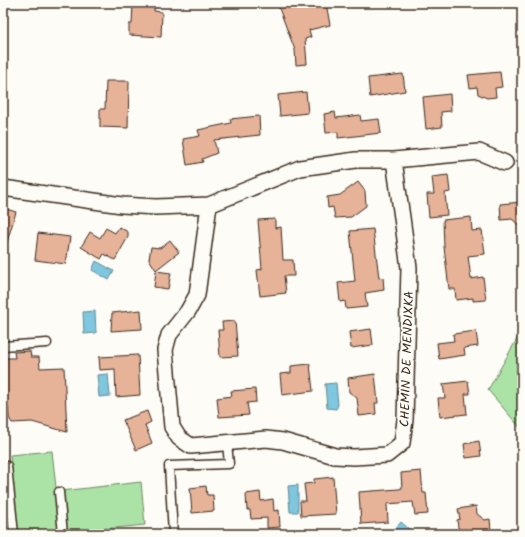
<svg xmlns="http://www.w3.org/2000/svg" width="525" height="537" font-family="Kalam,sans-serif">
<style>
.green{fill:#abe3a7;stroke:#738662}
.water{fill:#7ec7df;stroke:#638892}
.building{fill:#e6b399;stroke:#3b2a1e}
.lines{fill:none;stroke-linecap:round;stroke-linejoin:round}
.lane-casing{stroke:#3b2a1e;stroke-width:11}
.street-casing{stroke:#3b2a1e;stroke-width:18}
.lane{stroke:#fdfcf7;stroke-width:8}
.street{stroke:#fdfcf7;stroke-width:15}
.labels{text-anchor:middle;stroke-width:3.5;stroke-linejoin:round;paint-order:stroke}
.street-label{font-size:13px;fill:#3b2a1e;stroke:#fdfcf7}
</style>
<rect width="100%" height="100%" fill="#fdfcf7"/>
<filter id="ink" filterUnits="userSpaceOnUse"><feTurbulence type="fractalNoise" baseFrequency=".025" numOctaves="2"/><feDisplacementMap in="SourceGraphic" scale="8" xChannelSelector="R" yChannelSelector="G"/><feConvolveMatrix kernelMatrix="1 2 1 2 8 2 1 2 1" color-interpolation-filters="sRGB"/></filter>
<g filter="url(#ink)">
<path class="green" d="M522 330V430L488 390Z
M52 451 61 533 18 534 10 455Z
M141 482 145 525 65 533 61 491Z"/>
<path class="water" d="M96 261 114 271 109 280 92 270Z
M95 311 96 333 84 334 83 312Z
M108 374 110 396 99 397 97 375Z
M336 383 338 405 336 409 327 408 325 384Z
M298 485V512H290L288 486Z
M401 522 415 534H398L394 530Z"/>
<path class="building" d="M133 3H154V11L162 12 161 37 129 35V24H132Z
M277 3H298L300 7 326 3 330 25 309 30 311 37 305 39 307 64 296 65 295 50Z
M500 72 502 87 495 88 496 97 487 98 478 94 477 87 470 88 468 75Z
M403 74 405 91 370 97 368 78Z
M106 81H129L128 128 100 127V109H105Z
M306 92 308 113 280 116 278 95Z
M450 94 451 111 441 112 442 127 426 129 423 97Z
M335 112 336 118 360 115 361 121 379 119 381 133 338 138V132L326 133 324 114Z
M259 116 260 135 214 140 217 153 202 159 203 162 187 165 183 139 200 136 198 130 231 123 230 119Z
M448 175 450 192 445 193 447 215 429 217 427 194H434L432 177Z
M358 182 365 191 366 206 351 217 335 218 333 207 328 208 327 197 340 195Z
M522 202V228L512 219 501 220 500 204Z
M3 208 16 212 6 245 3 244Z
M471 217 472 231 482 230 485 254 468 256 471 279 483 277 486 300 473 301V298L456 300 455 289H449L444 247 443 220Z
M275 219V228L281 227 283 260H293L294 276H284L286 293 260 296 257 270 262 269 258 220Z
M119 227 128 232V237L115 260 104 254 101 259 81 247 90 232 100 238 106 228 115 233Z
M373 229 379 278 383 277 384 290 365 293 367 307 346 309 345 301 340 302 338 283 355 281 350 231Z
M38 233 70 237 66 264 35 260Z
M170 240 179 252 156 270 149 259 151 247 160 248Z
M156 271 171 273 168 289 154 287Z
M141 310 142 329 111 331 112 313Z
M235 321 238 356 220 357 218 330H223L222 322Z
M371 329 373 345 351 348 349 332Z
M476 331 478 346 464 348 465 355 439 359 437 343 454 341 453 334Z
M30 351 31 357H39L40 368 64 367 67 432 32 422 12 423 9 418 8 407H3V376H5L6 358H15L14 352Z
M138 355 140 395 116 397 115 369 100 370 99 357Z
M310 364 313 391 282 395 280 374 291 373V366Z
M375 374 378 403H375L376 414 359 416 357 398 349 392 348 378Z
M468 381 470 394H465L467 414 440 417 438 398H445L443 384Z
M255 389 256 402 247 403 249 415 219 417 217 398 232 396 231 391Z
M147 411 151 422 145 425 152 443 136 450 123 420Z
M479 441 481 456 466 458 464 444Z
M421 471 423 493H426L428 514 415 515 413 502 387 504 388 522 361 524 359 492 399 489 402 488 401 473Z
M333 477 336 514 301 516 300 501H306L304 484 314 483V479Z
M206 486 207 495H213L214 511 192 513 190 488Z
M260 492 261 501 273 499 274 511 279 510 280 527 267 528V518L251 519 250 510H247L246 494Z
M476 506 477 514 485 520 490 519 491 531 459 534 457 520 460 519 458 509Z"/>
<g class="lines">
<defs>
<path id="lane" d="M3 346 47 343
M7 466 14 534
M59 492 63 534
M173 534 169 466 229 464 227 443"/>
<path id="street" d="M3 188 122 205 156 207 209 205 300 168 356 160H394L479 152 505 163
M209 205 197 295 188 311 169 335 165 350 172 427 179 438 191 446 266 439 283 441 335 456 354 457 387 455 402 443 405 420 409 268 394 160"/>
</defs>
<use href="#lane" class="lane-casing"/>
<use href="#street" class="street-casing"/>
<use href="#lane" class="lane"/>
<use href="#street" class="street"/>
</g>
</g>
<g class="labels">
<g class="street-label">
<text transform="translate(406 359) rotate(-88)" y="5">CHEMIN DE MENDIXKA</text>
</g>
</g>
<rect width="525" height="537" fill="none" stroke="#fdfcf7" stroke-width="16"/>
<rect x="8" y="8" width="509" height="521" fill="none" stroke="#3b2a1e" stroke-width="1.5" filter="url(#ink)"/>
</svg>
